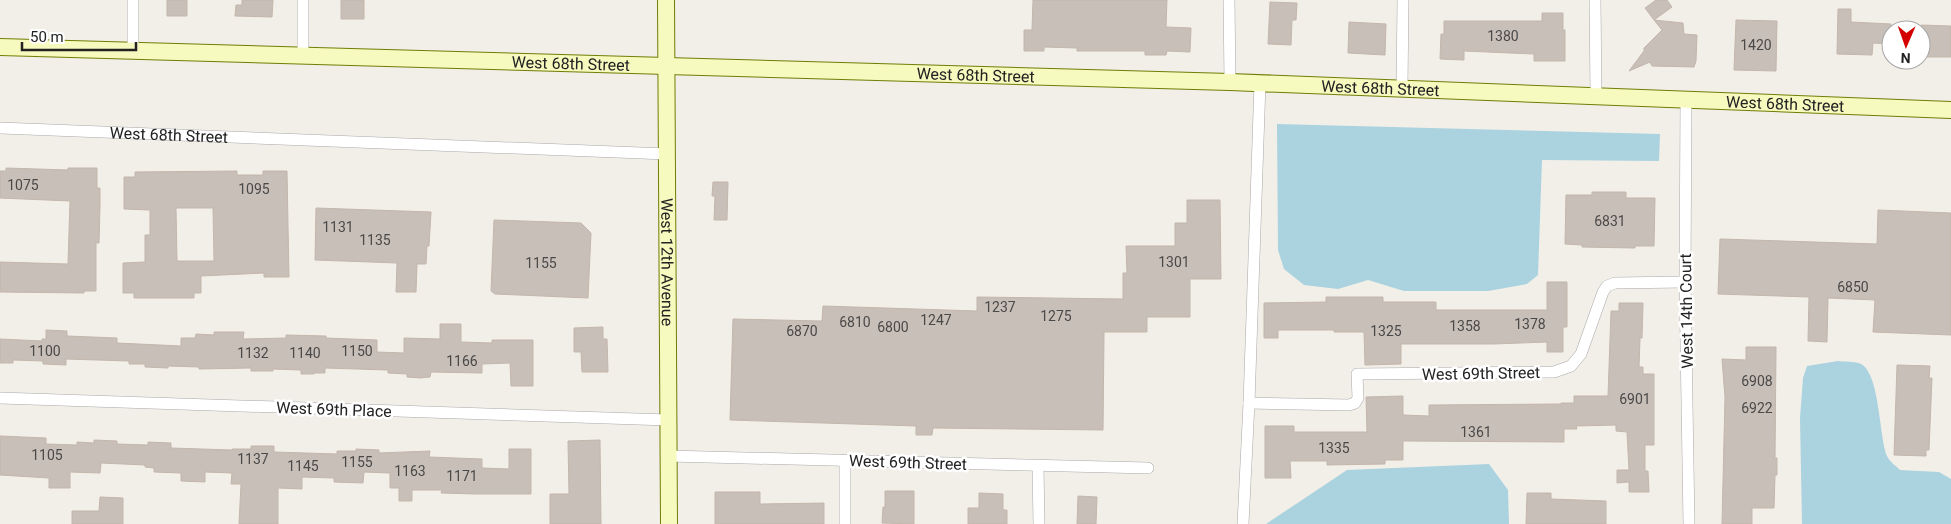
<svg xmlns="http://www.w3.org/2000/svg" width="1951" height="524" font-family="Roboto,sans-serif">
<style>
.water{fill:#aad3df}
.building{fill:#c7bfb8;stroke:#c4b6ab;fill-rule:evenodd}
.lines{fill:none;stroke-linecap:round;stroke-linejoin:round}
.minor-casing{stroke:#a9a9a9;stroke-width:12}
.secondary-casing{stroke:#707d05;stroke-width:18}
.minor{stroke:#fff;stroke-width:11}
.secondary{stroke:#f7fabf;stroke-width:16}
.labels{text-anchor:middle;stroke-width:5;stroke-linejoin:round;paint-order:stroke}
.number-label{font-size:14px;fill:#4b4948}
.street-label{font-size:16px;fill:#222;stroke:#fff}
</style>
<rect width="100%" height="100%" fill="#f2efe9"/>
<path class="water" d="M1277 124 1660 134 1659 161 1542 160 1538 275 1527 284 1488 291H1404L1368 280 1338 289 1304 285 1284 269 1278 250Z
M1838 361C1844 362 1855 361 1861 364 1880 374 1879 436 1887 456 1889 461 1896 466 1900 470L1939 472 1951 479V524H1802L1800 418 1803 378 1807 366Z
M1489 464 1508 490 1509 524H1266L1347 470Z"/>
<path class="building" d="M167 0H187V16H167Z
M242 0H273L272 17 235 16 236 5H242Z
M341 0H364V19H341Z
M1033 0H1167L1166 27 1191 28 1190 52 1167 51 1166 55H1145V51H1077V48L1044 47V51H1024V30H1032Z
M1656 0H1667L1672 7 1654 20 1645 8Z
M1270 2 1297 3 1296 20H1292L1291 45 1268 44Z
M1838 9H1851V22L1891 24V44L1873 43 1872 55 1837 54Z
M1542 13H1563V30H1565V61H1534V54L1464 51V60L1440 59 1441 34H1444V21H1542Z
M1654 20 1683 23 1684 34 1697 35 1696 61 1694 67 1652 66 1650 62 1629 71 1644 51V48L1662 30Z
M1736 20 1777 21 1776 71 1734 70Z
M1349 22 1386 24 1385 55 1348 53Z
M1921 25 1951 26V57H1921Z
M6 168 68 170V168H97V188H100V206L99 243H96V291H84V293L0 292V262L68 264 70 201 0 198V171H6Z
M237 171V175H263V171H287L289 277H264V273L201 276V293H194V298H134V293H123V263L145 262V235H150V210L124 209V177H135V172ZM176 208H213L214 261H177Z
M713 182H728L727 220H714L715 196H712Z
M1592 192H1626V198H1655L1654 246H1635V248L1582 247V245L1565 244 1566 195H1592Z
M1187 200H1220L1221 279H1190V317H1147V332H1104L1103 430 933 428 932 435H916V426L730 420 733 319 822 321 823 306 977 311V297L1123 299V273H1127L1126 246H1175V223H1187Z
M316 208 431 212 429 246H427L426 264H417L416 292H396L397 263 315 260Z
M1878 210 1951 213V335L1873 332 1875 300 1828 298 1827 342 1808 341 1809 297 1718 294 1720 239 1877 244Z
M494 220 581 223 591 233 588 298 495 294 491 291Z
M1547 282H1567V327H1563V352H1547V342L1494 344H1401V364L1365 365 1364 332H1334V330H1278V338H1264V303L1326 302V297H1383V302H1436V310H1547Z
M1619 303H1643L1642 338H1640L1639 367H1643V374H1654V445H1645V471H1648L1649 492H1629V482L1617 483V470H1629L1627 432 1616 431V425L1576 426 1577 429H1564V442L1403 441V460H1385V464L1327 465V461H1290L1291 478H1265V426H1294V432H1367L1366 397 1403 396V415L1429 416V405L1561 404V403H1574V396H1608L1611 311H1619Z
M440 324H461V342L492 343V340H533V386H511L510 363 482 364V373L431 372 430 377 420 378 407 377V374L388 373V370L325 368V373H314V374H301V370L273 369V371H251V368L199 369V367L168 366V368L145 367V364H129V361L66 359V365L43 364V361L13 360V363H0V339L42 341V339H46V330L67 331V336L117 338V343L181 346V338H195L196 334 214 335V332H244L243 339 286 338V335L326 336V338L377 340V352L404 353V338L440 339Z
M603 327V339H607L608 372H582L581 352H574V328Z
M1746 347H1776L1775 458H1777V475H1775L1774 508H1752V524H1722L1725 397 1722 359 1746 360Z
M1897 365 1930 366 1929 378H1932L1929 450H1926V456L1894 455Z
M0 436 46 438V444L77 445V442L94 443V440L117 441V444L148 445V442L171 443V448L232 450V449H251V446H274V452L337 454V451H356V449L379 450V453L430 451 429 457 482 459V468L509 469V449H531V494H476L441 493 442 490H412V501H399V488H390V473L364 472 363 483 334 482V478L302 477V489L278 488V524H239L241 484H231L232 473 205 472V482L181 481V473L154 472V468L145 467V465L101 463 100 473 70 472V488H49V478L0 475Z
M600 440 601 524H550V494H569L568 441Z
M885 491H914V524L882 523 883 507H885Z
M715 492H760V504L824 503V524H715Z
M979 493 1003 494V510H1007V524H968V508H979Z
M1527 493H1551V499L1606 501V524H1526Z
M1078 496 1097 497 1096 524H1077Z
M100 497 123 498V524H72V511H99Z"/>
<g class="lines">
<defs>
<g id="minor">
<path d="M133 0V51"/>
<path d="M1229 0 1230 82"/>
<path d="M1595 0 1596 95"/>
<path d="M303 56V0"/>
<path d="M1402 88 1403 0"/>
<path d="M1686 99 1685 282 1689 524"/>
<path id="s1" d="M0 128 667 154"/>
<path d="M0 398 668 420"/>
<path d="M1249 403 1349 405 1355 403 1358 398 1357 374 1554 372 1571 366 1581 354 1603 292 1607 286 1615 283 1685 282"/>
<path d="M669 456 1148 468"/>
<path d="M845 460V524"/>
<path d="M1038 466 1039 524"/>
<path d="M1243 524 1249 403 1260 83"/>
</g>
<g id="secondary">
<path id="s2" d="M666 0 669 524"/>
<path id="s3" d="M0 47 1230 82 1951 110"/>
</g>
</defs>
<use href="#minor" class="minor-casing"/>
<use href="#secondary" class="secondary-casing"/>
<use href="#minor" class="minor"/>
<use href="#secondary" class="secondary"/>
</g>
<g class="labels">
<g class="number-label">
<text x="1503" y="41">1380</text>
<text x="1756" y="50">1420</text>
<text x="23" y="190">1075</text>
<text x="254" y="194">1095</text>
<text x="1610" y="226">6831</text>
<text x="338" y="232">1131</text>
<text x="375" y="245">1135</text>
<text x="1174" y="267">1301</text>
<text x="541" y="268">1155</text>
<text x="1853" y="292">6850</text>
<text x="1000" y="312">1237</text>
<text x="1056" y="321">1275</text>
<text x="936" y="325">1247</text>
<text x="855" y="327">6810</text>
<text x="1530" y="329">1378</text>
<text x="1465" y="331">1358</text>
<text x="893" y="332">6800</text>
<text x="802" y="336">6870</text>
<text x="1386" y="336">1325</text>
<text x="45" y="356">1100</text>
<text x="357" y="356">1150</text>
<text x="253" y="358">1132</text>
<text x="305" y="358">1140</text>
<text x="462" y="366">1166</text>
<text x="1757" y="386">6908</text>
<text x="1635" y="404">6901</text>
<text x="1757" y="413">6922</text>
<text x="1476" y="437">1361</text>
<text x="1334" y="453">1335</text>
<text x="47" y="460">1105</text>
<text x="253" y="464">1137</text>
<text x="357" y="467">1155</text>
<text x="303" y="471">1145</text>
<text x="410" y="476">1163</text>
<text x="462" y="481">1171</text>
</g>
<g class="street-label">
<text dy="6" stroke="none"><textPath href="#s3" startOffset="571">West 68th Street</textPath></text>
<text dy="6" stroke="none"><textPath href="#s3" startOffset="976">West 68th Street</textPath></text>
<text dy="6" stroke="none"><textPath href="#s3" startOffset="1381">West 68th Street</textPath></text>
<text dy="6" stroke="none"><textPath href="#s3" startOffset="1786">West 68th Street</textPath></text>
<text dy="6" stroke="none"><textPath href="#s1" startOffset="169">West 68th Street</textPath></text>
<text dy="6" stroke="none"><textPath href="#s2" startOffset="262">West 12th Avenue</textPath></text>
<text transform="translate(1686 311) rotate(-91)" y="6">West 14th Court</text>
<text transform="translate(1481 373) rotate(-1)" y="6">West 69th Street</text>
<text transform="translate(334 409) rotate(2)" y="6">West 69th Place</text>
<text transform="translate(908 462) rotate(2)" y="6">West 69th Street</text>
</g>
</g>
<g transform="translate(1906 45) rotate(182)"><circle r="24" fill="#ffffff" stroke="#a7a7a7"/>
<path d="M0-4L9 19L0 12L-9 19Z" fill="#d40000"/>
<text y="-8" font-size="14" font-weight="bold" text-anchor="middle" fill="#222222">N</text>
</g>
<path d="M22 42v8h114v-8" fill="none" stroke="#222222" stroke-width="2.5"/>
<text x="30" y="42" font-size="15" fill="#222222" stroke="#ffffff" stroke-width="4" paint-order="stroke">50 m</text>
</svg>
